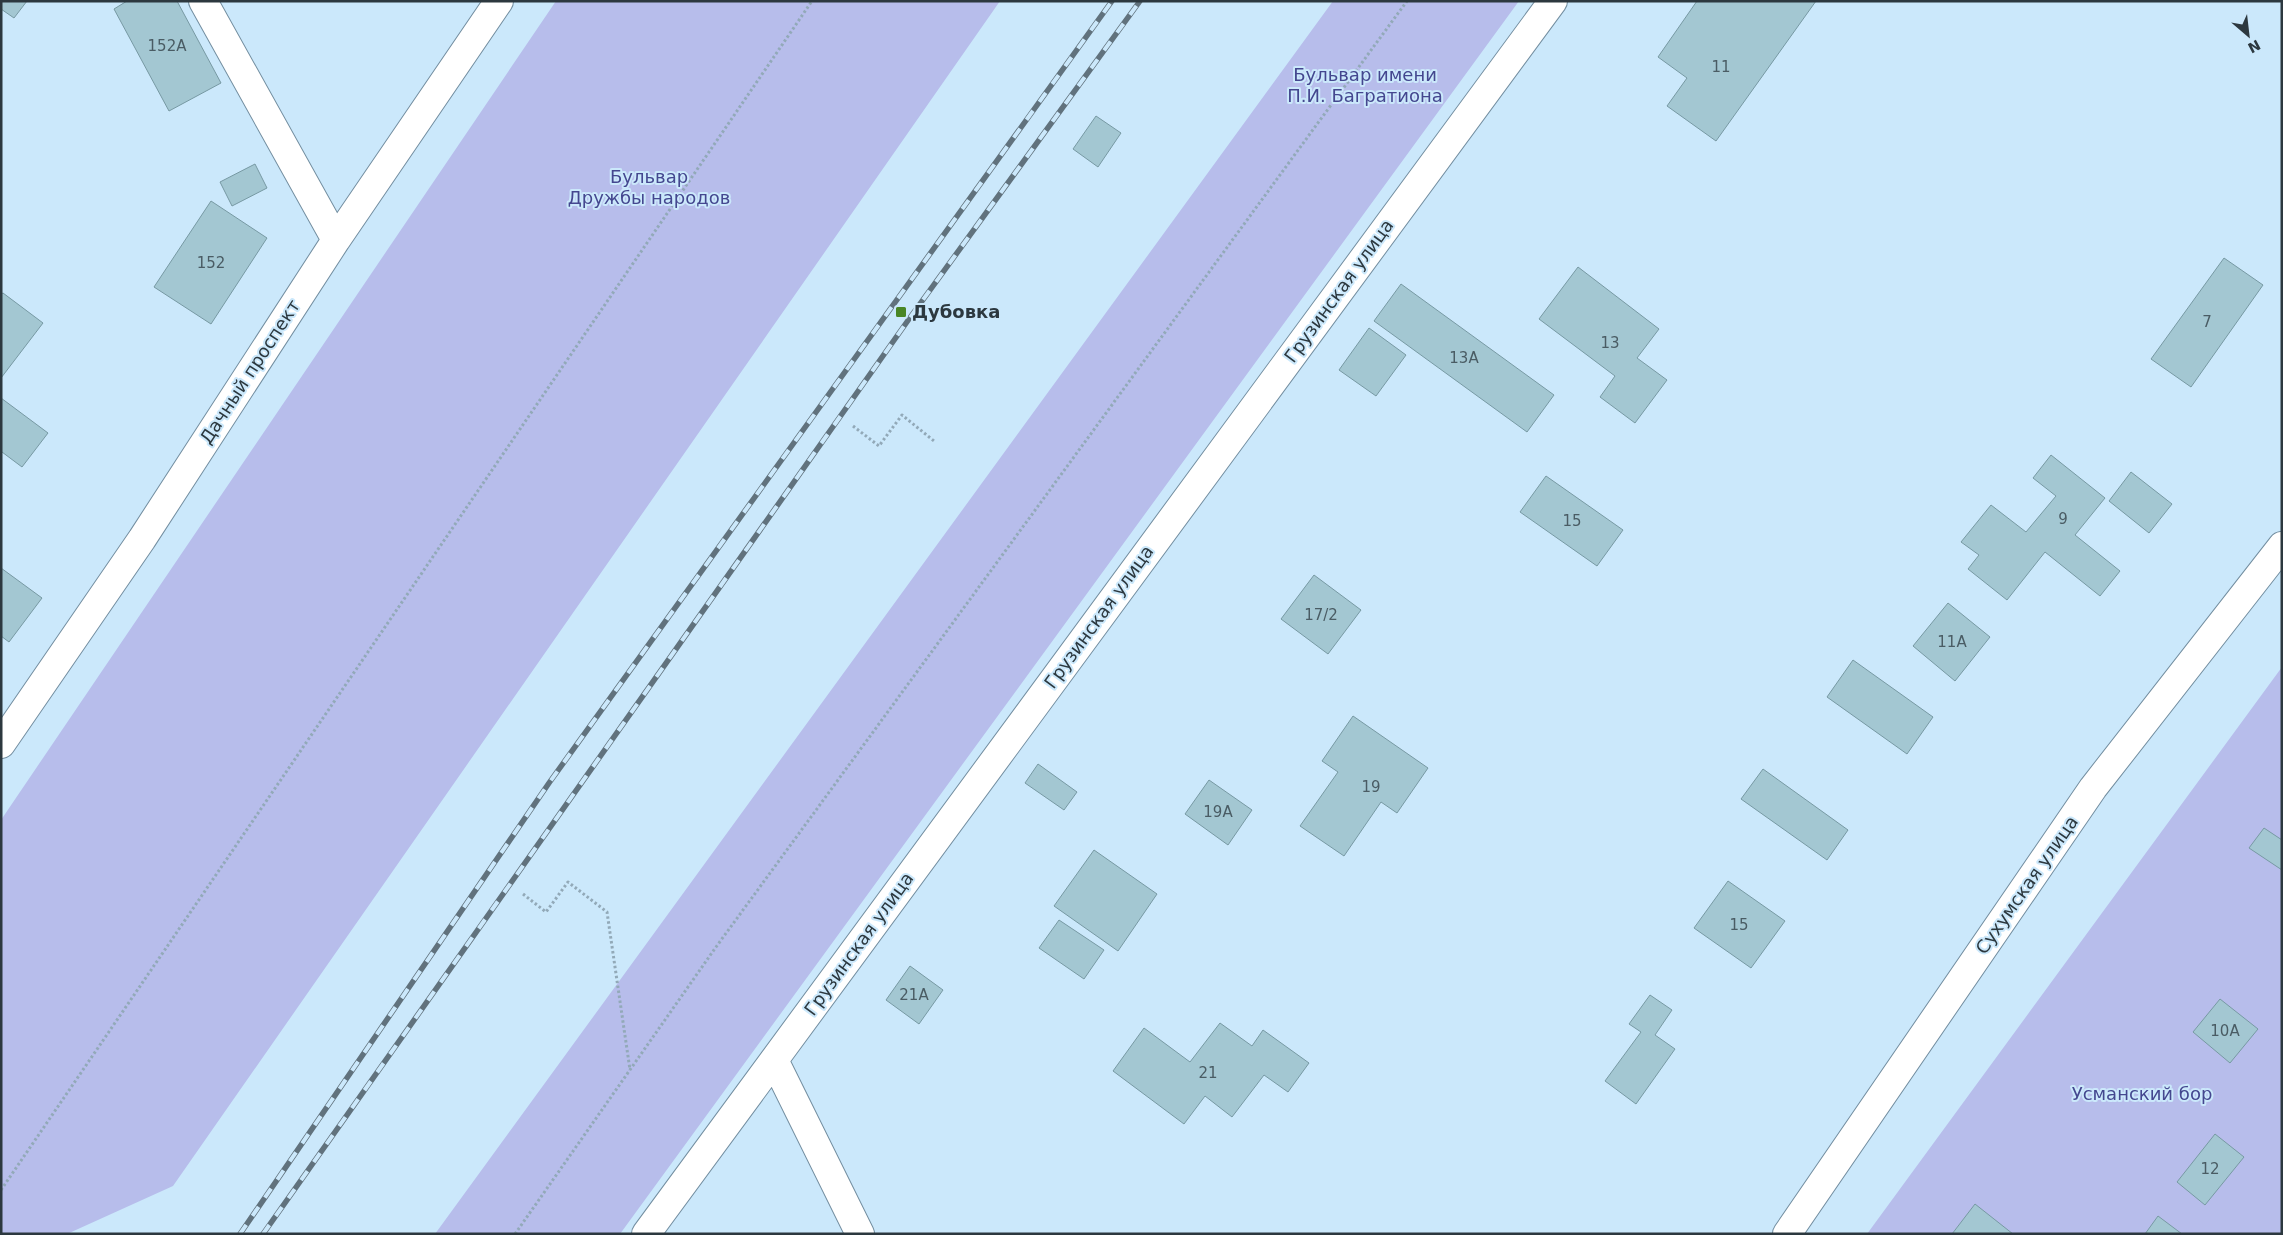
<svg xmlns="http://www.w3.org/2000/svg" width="2283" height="1235" font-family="'DejaVu Sans',sans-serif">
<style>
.green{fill:#b7bdeb}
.building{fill:#a3c7d2;stroke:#7799a3}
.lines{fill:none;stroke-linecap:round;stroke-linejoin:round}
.minor-casing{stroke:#738ea0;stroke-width:30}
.path{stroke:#92a9b8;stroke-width:3;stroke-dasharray:2.5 2.5;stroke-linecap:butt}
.minor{stroke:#fff;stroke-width:28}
.rail-casing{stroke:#61727d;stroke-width:5.5}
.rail{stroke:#cbe8fb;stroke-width:4;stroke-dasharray:11;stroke-linecap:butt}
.poi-dot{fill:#498625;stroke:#cbe8fb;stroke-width:2}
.labels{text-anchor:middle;stroke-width:4;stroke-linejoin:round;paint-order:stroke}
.number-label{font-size:15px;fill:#4a5c64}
.park-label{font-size:18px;fill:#44478f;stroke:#cbe8fb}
.street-label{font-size:18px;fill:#2c383f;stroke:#cbe8fb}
.poi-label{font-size:18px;font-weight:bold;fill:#2c383f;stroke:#cbe8fb;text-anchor:start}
</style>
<rect width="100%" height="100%" fill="#cbe8fb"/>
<path class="green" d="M556 1H1000L173 1186 67 1234H1V820Z
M1333 1H1519L620 1234H435Z
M2282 667V1234H1867Z"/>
<path class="building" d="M1 1H27L14 18 1 9Z
M127 1H177L221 83 169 111 114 9Z
M1697 1H1816L1716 141 1667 106 1687 78 1658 57Z
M1096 116 1121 133 1098 167 1073 149Z
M255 164 267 188 232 206 220 182Z
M211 201 267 238 211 324 154 287Z
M2224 258 2263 285 2191 387 2151 359Z
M1578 267 1659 329 1637 358 1667 380 1635 423 1600 397 1615 376 1539 319Z
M1401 284 1554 395 1527 432 1374 321Z
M3 293 43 323 1 378V294Z
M1369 328 1406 355 1376 396 1339 370Z
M1 398 48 433 22 467 2 452 1 454Z
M2051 455 2105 498 2075 535 2120 571 2100 596 2045 552 2007 600 1968 569 1979 555 1961 542 1991 505 2026 532 2056 496 2033 478Z
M2131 472 2172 504 2149 533 2109 501Z
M1546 476 1623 530 1597 566 1520 512Z
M1 568 42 598 9 642 1 636Z
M1314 575 1361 610 1328 654 1281 619Z
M1948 603 1990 637 1955 681 1913 646Z
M1853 660 1933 717 1907 754 1827 697Z
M1353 716 1428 768 1397 813 1381 802 1344 856 1300 826 1338 772 1322 761Z
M1038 764 1077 792 1064 810 1025 783Z
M1763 769 1848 830 1827 860 1741 799Z
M1209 780 1252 810 1228 845 1185 814Z
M2264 828 2282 840V870L2249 848Z
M1094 850 1157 894 1118 951 1054 906Z
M1728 881 1785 921 1751 968 1694 928Z
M1059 920 1104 950 1084 979 1039 948Z
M910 966 943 990 919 1024 886 1000Z
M1650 995 1672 1010 1655 1035 1675 1049 1636 1104 1605 1081 1641 1032 1629 1024Z
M2220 999 2258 1029 2230 1063 2193 1032Z
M1220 1023 1252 1046 1263 1030 1309 1063 1288 1092 1264 1075 1232 1117 1205 1096 1184 1124 1113 1071 1144 1028 1190 1062Z
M2215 1134 2244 1157 2205 1205 2177 1182Z
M1975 1204 2013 1234H1952Z
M2158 1216 2182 1234H2145Z"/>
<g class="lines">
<defs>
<path id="minor" d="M203 1 336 240
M1 744 142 539 336 240 499 1
M774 1060 860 1234
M646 1234 1553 1
M1787 1234 2093 788 2282 546"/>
</defs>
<use href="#minor" class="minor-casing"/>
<path class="path" d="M853 426 879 446 902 415 934 441
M523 894 546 912 568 882 607 912 630 1070
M1 1190 812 1
M515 1234 716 947 1407 1"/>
<use href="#minor" class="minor"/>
<defs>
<path id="rail" d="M240 1234 549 783 1112 1
M263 1234 909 319 1140 1"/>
</defs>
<use href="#rail" class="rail-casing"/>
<use href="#rail" class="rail"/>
</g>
<rect class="poi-dot" x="895" y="306" width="12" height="12" rx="2.5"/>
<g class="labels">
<g class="number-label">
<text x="167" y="51">152А</text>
<text x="1721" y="72">11</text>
<text x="211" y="268">152</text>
<text x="2207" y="327">7</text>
<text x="1610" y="348">13</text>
<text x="1464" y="363">13А</text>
<text x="2063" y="524">9</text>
<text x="1572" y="526">15</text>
<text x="1321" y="620">17/2</text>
<text x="1952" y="647">11А</text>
<text x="1371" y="792">19</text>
<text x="1218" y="817">19А</text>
<text x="1739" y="930">15</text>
<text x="914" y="1000">21А</text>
<text x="2225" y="1036">10А</text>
<text x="1208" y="1078">21</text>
<text x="2210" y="1174">12</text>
</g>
<g class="park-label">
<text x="1365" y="81">Бульвар имени<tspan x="1365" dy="21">П.И. Багратиона</tspan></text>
<text x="649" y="183">Бульвар<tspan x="649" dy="21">Дружбы народов</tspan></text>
<text x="2142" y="1100">Усманский бор</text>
</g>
<g class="street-label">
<text transform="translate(1339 291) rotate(-54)" y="6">Грузинская улица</text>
<text transform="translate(250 372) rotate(-57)" y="6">Дачный проспект</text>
<text transform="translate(1099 617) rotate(-54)" y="6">Грузинская улица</text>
<text transform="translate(2027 885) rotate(-55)" y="6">Сухумская улица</text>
<text transform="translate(859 944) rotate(-54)" y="6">Грузинская улица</text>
</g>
<g class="poi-label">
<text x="912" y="318">Дубовка</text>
</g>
</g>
<rect width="2283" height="1235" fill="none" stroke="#2c383f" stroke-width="5"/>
<g transform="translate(2248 35) rotate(152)" stroke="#cbe8fb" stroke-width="4" paint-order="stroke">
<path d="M0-4L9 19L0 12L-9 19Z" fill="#2c383f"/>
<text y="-8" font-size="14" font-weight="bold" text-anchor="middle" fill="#2c383f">N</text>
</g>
</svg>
